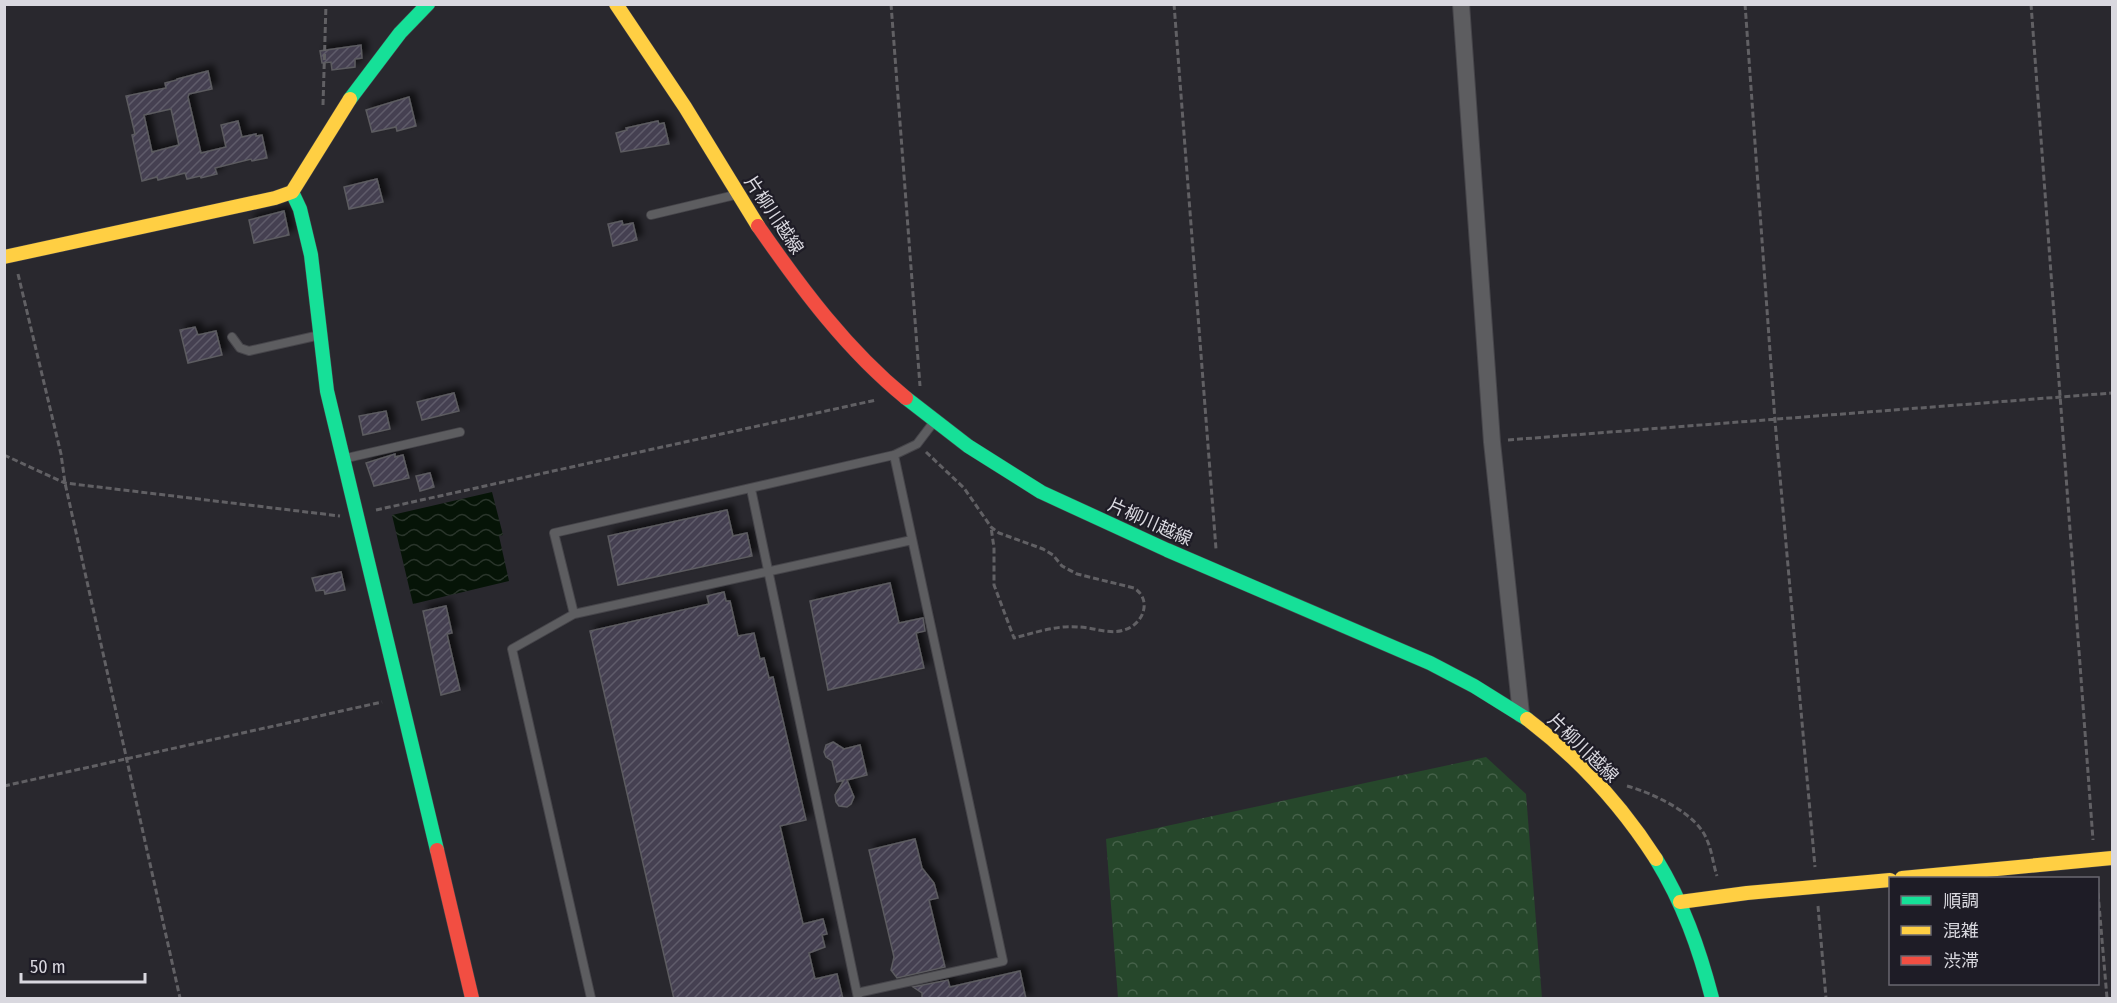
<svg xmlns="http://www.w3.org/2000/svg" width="2117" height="1003" font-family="'Fira Sans Condensed','Noto Sans JP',sans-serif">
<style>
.park{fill:url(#park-crowns)}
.water{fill:url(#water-waves)}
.building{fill:url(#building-hatch);stroke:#5c5b60;stroke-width:1.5;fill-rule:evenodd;filter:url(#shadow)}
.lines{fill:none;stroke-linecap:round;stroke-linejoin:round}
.lane-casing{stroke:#46454a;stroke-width:10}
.street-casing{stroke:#46454a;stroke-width:18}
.fast-casing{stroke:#46454a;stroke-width:15}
.slow-casing{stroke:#46454a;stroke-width:15}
.jam-casing{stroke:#46454a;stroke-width:15}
.path{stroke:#616064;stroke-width:3;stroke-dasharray:6 3;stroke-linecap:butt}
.lane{stroke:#5d5d60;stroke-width:8}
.street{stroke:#5d5d60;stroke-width:16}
.fast{stroke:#16e098;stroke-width:14}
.slow{stroke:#ffcf43;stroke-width:14}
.jam{stroke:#f24e42;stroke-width:14}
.labels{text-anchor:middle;stroke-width:4.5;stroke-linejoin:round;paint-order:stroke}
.street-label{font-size:18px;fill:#d9d8df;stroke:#1e1c26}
</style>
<defs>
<pattern id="park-crowns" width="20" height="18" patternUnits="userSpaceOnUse" patternTransform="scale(1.5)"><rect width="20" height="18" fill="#26472b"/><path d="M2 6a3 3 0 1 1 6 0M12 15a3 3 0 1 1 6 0" fill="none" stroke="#456149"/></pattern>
<pattern id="water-waves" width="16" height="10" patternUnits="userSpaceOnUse" patternTransform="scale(1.5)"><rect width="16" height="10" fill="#061407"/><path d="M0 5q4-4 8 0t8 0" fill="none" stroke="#2a352b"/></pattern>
<pattern id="building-hatch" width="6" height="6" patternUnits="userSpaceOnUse" patternTransform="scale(1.5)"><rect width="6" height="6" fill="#454151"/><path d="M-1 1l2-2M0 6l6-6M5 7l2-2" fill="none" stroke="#5f5c6a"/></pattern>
<filter id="shadow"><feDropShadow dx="5.5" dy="-5.5" stdDeviation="3" flood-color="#0009"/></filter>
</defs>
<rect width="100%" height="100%" fill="#29282e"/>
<path class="park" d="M1486 757 1526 794 1542 998H1118L1106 839Z"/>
<path class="water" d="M492 492 503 535 499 536 509 581 413 604 392 515Z"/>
<path class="building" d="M361 45 362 58 355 59V67L332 70 331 62 322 63 320 51Z
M208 71 212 89 189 94 188 97 201 153 226 147 221 125 238 121 242 137 256 134V136L262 135 267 158 252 161 251 159 215 168 217 174 201 178 200 176 187 179 185 173 158 180 157 177 142 181 132 135 135 134 126 96 166 88 165 83 177 80V79ZM171 109 179 145 152 152 144 115Z
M409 97 416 126 397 131 396 127 372 132 366 110Z
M658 121 659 124 664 123 669 144 621 152 616 133 627 130 626 128Z
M377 179 383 202 349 209 344 187Z
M284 211 289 235 254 243 249 220Z
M622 221 623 225 633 223 637 240 613 246 608 224Z
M195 327 198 335 216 331 222 355 188 363 180 330Z
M454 393 459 411 422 420 417 402Z
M386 411 390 429 363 435 359 416Z
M395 454V457L403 455 409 478 374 486 366 463Z
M430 473 434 487 420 491 416 476Z
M727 510 733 536 747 533 752 556 618 585 608 536Z
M341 572 345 590 325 594 324 590 316 591 312 578Z
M890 583 899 623 923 618 925 631 916 633 924 668 828 690 810 601Z
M724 592 726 601H730L738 636 754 633 760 659 764 658 769 678 773 677 806 820 780 826 803 924 823 919 827 934 822 935 825 947 809 953 815 979 837 974 843 999H674L590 631 709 604 707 596Z
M446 606 452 633 447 634 460 690 441 695 423 611Z
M833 742 844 749 860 745 867 775 847 780 854 797 851 804 847 807 839 806 836 802 835 795 844 780 837 782 832 761 826 757 824 752 826 745Z
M915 839 922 868 934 883 938 898 929 900 945 967 897 978 891 970 894 957 869 850Z
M1020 971 1026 999H922V993L913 987 948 980 950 987Z"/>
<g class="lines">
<defs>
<path id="lane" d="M651 215 735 195
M232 337 240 348 249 351 320 335
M347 458 460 432
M751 489 858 998
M574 614 912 540
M857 993 1003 961 894 455
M591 998 512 649 574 614 554 533 894 455 917 444 933 423"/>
<path id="street" d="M1461 4 1492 442 1521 714"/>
<path id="fast" d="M350 99 400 33 428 4
M292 192 300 209 311 255 327 391 437 850
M906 398 968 446 1041 492 1167 550 1430 663 1474 686 1527 719
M1656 859C1683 903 1699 948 1712 998"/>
<path id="slow" d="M616 4 685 107 758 226
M4 257 275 198 292 192 350 99
M1527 719C1577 757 1622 806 1656 859
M1902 878 2112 858
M1680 902 1747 893 1890 880"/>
<path id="jam" d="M758 226C801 288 847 350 906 398
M437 850 472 998"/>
</defs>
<use href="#lane" class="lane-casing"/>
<use href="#street" class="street-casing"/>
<use href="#fast" class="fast-casing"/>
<use href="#slow" class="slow-casing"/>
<use href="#jam" class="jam-casing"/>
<path class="path" d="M891 4 920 386
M1174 4 1216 549
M1745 4 1775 421 1815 867
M2031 4 2093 840
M323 105 326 4
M18 274 61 454 65 483 180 998
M1508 440 2112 393
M926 452 964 488 991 527 999 533 1043 549 1053 555 1062 566 1077 574 1134 588C1153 600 1143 625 1124 630 1110 635 1092 627 1078 627 1056 625 1034 633 1014 638L994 585V548L991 527
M4 455 65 483 340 516
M376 510 876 400
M4 786 382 702
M1627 786C1652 793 1697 813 1707 840 1712 851 1713 864 1717 876
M2098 893 2107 998
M1818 906 1826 998"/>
<use href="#lane" class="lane"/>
<use href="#street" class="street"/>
<use href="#fast" class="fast"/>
<use href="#slow" class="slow"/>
<use href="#jam" class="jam"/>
</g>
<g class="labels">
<g class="street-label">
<text transform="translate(774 215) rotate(56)" y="6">片柳川越線</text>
<text transform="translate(1150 522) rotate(24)" y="6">片柳川越線</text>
<text transform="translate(1583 748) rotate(44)" y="6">片柳川越線</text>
</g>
</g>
<rect width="2117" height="1003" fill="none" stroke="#d9d8df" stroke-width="12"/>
<rect x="1889" y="877" width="210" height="108" fill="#1e1c26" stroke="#696770" stroke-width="1.5"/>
<rect x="1901" y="896" width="30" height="9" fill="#16e098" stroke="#696770" stroke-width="1.5"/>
<text x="1943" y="907" font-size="18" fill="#d9d8df">順調</text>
<rect x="1901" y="926" width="30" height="9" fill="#ffcf43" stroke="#696770" stroke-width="1.5"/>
<text x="1943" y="937" font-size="18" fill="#d9d8df">混雑</text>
<rect x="1901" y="956" width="30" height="9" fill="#f24e42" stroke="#696770" stroke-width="1.5"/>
<text x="1943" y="967" font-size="18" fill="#d9d8df">渋滞</text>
<path d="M21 973v9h124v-9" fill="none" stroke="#d9d8df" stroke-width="3"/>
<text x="30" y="973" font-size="18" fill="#d9d8df" stroke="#1e1c26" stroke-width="4.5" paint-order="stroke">50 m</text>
</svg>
